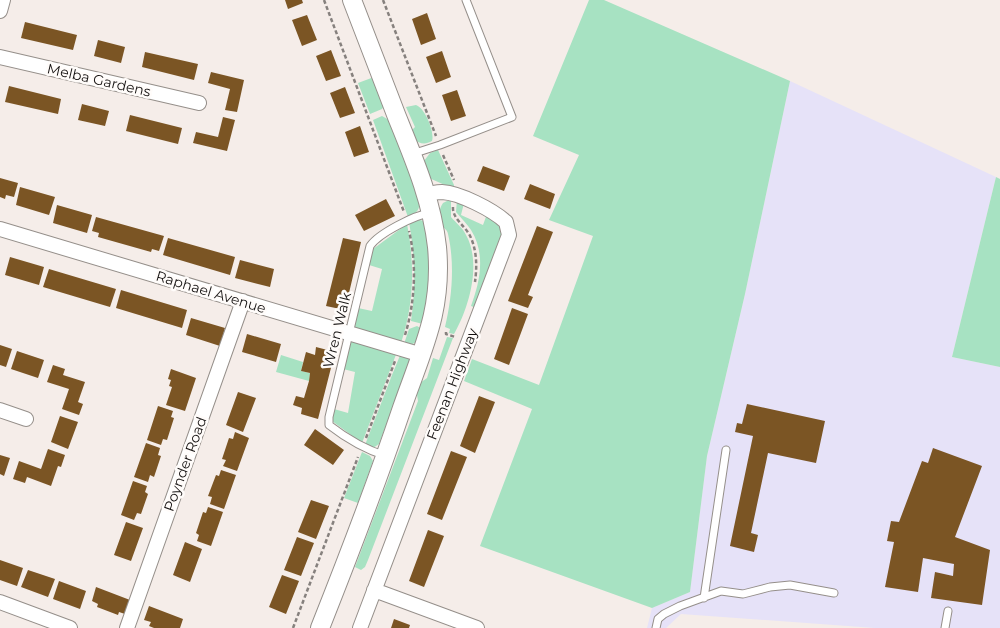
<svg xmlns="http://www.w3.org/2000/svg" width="1000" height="628" font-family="Montserrat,sans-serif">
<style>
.education{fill:#e6e2f8}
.green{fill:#a7e2c2}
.building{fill:#7b5524}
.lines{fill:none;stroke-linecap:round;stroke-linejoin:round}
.service-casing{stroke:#958f8a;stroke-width:9}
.minor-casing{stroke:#958f8a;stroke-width:16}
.tertiary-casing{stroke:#958f8a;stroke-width:20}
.path{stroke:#86817e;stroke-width:2.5;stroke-dasharray:4 2.5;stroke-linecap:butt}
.service{stroke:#fff;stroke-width:7}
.minor{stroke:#fff;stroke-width:14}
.tertiary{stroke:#fff;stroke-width:18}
.labels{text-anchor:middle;stroke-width:5;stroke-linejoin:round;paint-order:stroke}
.street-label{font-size:14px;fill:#141110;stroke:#fffcfa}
</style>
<rect width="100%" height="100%" fill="#f5ede9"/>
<path class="education" d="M790 81 996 177 952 357 1000 367V628H875L681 614 666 628H647L652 608 690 592 707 456 745 294Z"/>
<path class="green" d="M589 0H604L790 81 745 294 707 456 690 592 652 608 480 546 532 409 464 381 472 359 539 385 593 236 549 220 579 155 533 136Z
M374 77 385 105 382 109 370 114 358 83Z
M416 105C425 108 435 132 432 141 425 145 420 144 413 139L412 130 415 127 406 107Z
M382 116 389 120C395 133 422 197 419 207 418 212 413 215 408 217L373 120Z
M438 150 454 185V189L429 178 424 161 430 153Z
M996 177 1000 179V367L952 357Z
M451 199V217C456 223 463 228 466 235 482 263 469 308 454 334L449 333 450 329 445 327C452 298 455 264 448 234 447 229 444 229 442 225 437 218 439 209 443 203Z
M457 200 464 203 461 215 483 225 487 214C496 221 500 225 502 236L476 308 471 306C480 282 486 254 471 230 467 224 461 218 456 212Z
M420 220 424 221 426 226 431 279 423 324 411 321C416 287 415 256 409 222Z
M407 224C415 264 414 305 401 343L357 330 354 325 358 308 372 311 382 269 369 265 373 249Z
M417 326 422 329 417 342 410 345 404 344 409 329Z
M447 337 453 338 368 560 365 567 361 570 355 567 418 401C416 388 415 386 427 378L433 358 439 360Z
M353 340 397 352 362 443 332 421 334 409 348 413 355 372 343 369 350 342Z
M401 353 408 357 410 361 379 444 373 448 365 445 392 375Z
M281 355 303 362 301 371 310 373 309 381 276 372Z
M362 452 370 456 373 461 358 503 344 498Z"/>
<path class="building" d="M285 0H302L303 3 288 9Z
M427 13 436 39 421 45 412 19Z
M307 15 317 40 302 46 292 20Z
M25 22 77 35 73 50 21 38Z
M98 40 125 47 121 63 94 56Z
M331 50 341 76 326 81 316 56Z
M442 51 451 77 436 83 426 57Z
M145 52 198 64 194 80 142 67Z
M211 72 244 80 237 112 225 110 230 89 208 83Z
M9 86 61 99 58 114 5 102Z
M345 87 355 113 340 118 330 93Z
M457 90 466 116 451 121 442 95Z
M82 104 109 111 105 126 78 120Z
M130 115 182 128 178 144 126 131Z
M223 117 235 120 227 151 193 143 196 132 218 137Z
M360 126 369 152 354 157 345 132Z
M483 166 510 176 504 191 477 181Z
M0 178 18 183 14 197 6 195 5 199 0 197Z
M530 184 555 194 550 209 524 199Z
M20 187 55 197 49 215 16 205Z
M386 199 395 216 364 231 355 215Z
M57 205 92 215 87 233 53 223Z
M96 217 164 236 159 251 152 249 151 252 98 237 99 233 92 231Z
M537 226 553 232 528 295 533 297 528 308 508 301Z
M168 238 235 257 230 275 163 255Z
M343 238 361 242 345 310 326 306Z
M10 257 44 267 39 285 5 275Z
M240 260 274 269 270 287 235 278Z
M49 269 116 289 110 307 43 287Z
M121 290 187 310 182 328 116 308Z
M512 308 528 314 509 365 494 359Z
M191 318 225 328 220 346 186 335Z
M247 334 281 344 276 362 242 352Z
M0 345 12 349 6 367 0 365Z
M316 347 335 352 318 419 301 414 302 408 293 405 296 396 304 398 309 381 310 373 301 371 306 352 315 355Z
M17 351 44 360 38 378 11 369Z
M53 365 65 369 63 375 85 382 78 402 83 404 79 415 62 409 69 389 47 382Z
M171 369 196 378 185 411 166 405 172 387 169 386 171 380 168 379Z
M238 392 256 398 243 432 226 425Z
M479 396 495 402 475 453 460 446Z
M747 404 825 421 816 463 768 453 751 533 758 535 754 552 730 546 753 436 735 432 737 423 742 424Z
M158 406 173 411 171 417 174 418 167 440 163 439 161 445 147 440Z
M60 416 78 422 68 449 51 442Z
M315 429 344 450 333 465 304 445Z
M235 432 249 438 237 471 223 466 226 460 222 459 229 438 233 439Z
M146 443 160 448 158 455 161 456 154 477 150 475 148 482 134 477Z
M933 448 982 466 955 537 990 550 982 605 931 598 935 572 953 576 954 564 923 558 918 592 885 587 894 542 887 541 891 521 899 522 922 461 928 463Z
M48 449 65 455 61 467 58 466 51 486 27 477 25 483 13 479 19 461 41 469Z
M451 451 467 457 442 520 427 514Z
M0 455 10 458 4 476 0 474Z
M221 470 236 475 224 509 210 504 212 497 208 496 216 475 219 476Z
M133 481 147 486 145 492 148 494 141 514 137 513 134 520 121 515Z
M311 500 329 506 316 539 298 532Z
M208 507 223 512 211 546 197 541 199 535 196 533 203 512 206 513Z
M126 522 143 528 131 561 114 555Z
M428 530 444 536 424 587 409 581Z
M297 537 314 543 301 576 284 570Z
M185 542 202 549 190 582 173 575Z
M0 560 23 568 17 586 0 580Z
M28 570 55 579 48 597 21 587Z
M282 575 299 581 286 614 269 607Z
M59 581 86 591 80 609 53 599Z
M96 587 130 600 125 614 119 612 118 615 97 607 98 604 92 601Z
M149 606 183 619 180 628H154L149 626 151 622 144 620Z
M394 619 410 625 409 628H391Z"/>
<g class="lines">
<defs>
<path id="service" d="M412 154 440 145 512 117 466 0
M386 456C364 449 347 439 329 425V417L370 246C379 233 415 215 430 213
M704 598 726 450
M656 628 658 619 664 614 680 606 721 591 743 594 770 587 790 585 834 593
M945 628 948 611"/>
<path id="minor" d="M0 11 3 0
M0 57 199 103
M0 229 422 355
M0 410 26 419
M374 590 477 628
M0 602 70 628
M127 628 243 301
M360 628 509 235 506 222C493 210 460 193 442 192 436 192 431 193 426 195"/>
<path id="tertiary" d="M320 628C349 555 377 482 402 408 422 350 443 311 437 247 432 201 414 159 397 117 382 78 367 39 352 0"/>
</defs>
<use href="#service" class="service-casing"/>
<use href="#minor" class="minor-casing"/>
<use href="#tertiary" class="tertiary-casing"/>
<path class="path" d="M324 0 404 212
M383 0 436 136
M443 155 454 180
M453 207C452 219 467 227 471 238 477 252 477 267 475 282
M446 332V334L455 337
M405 335C415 303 417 264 409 231
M366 438 395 361
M293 628 358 457"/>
<use href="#service" class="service"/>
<use href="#minor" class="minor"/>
<use href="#tertiary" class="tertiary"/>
</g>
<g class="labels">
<g class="street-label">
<text transform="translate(99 80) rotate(13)" y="5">Melba Gardens</text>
<text transform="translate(211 292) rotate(17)" y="5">Raphael Avenue</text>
<text transform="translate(337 330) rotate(-76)" y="5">Wren Walk</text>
<text transform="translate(452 384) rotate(-69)" y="5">Feenan Highway</text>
<text transform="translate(185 464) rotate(-70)" y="5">Poynder Road</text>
</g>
</g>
</svg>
